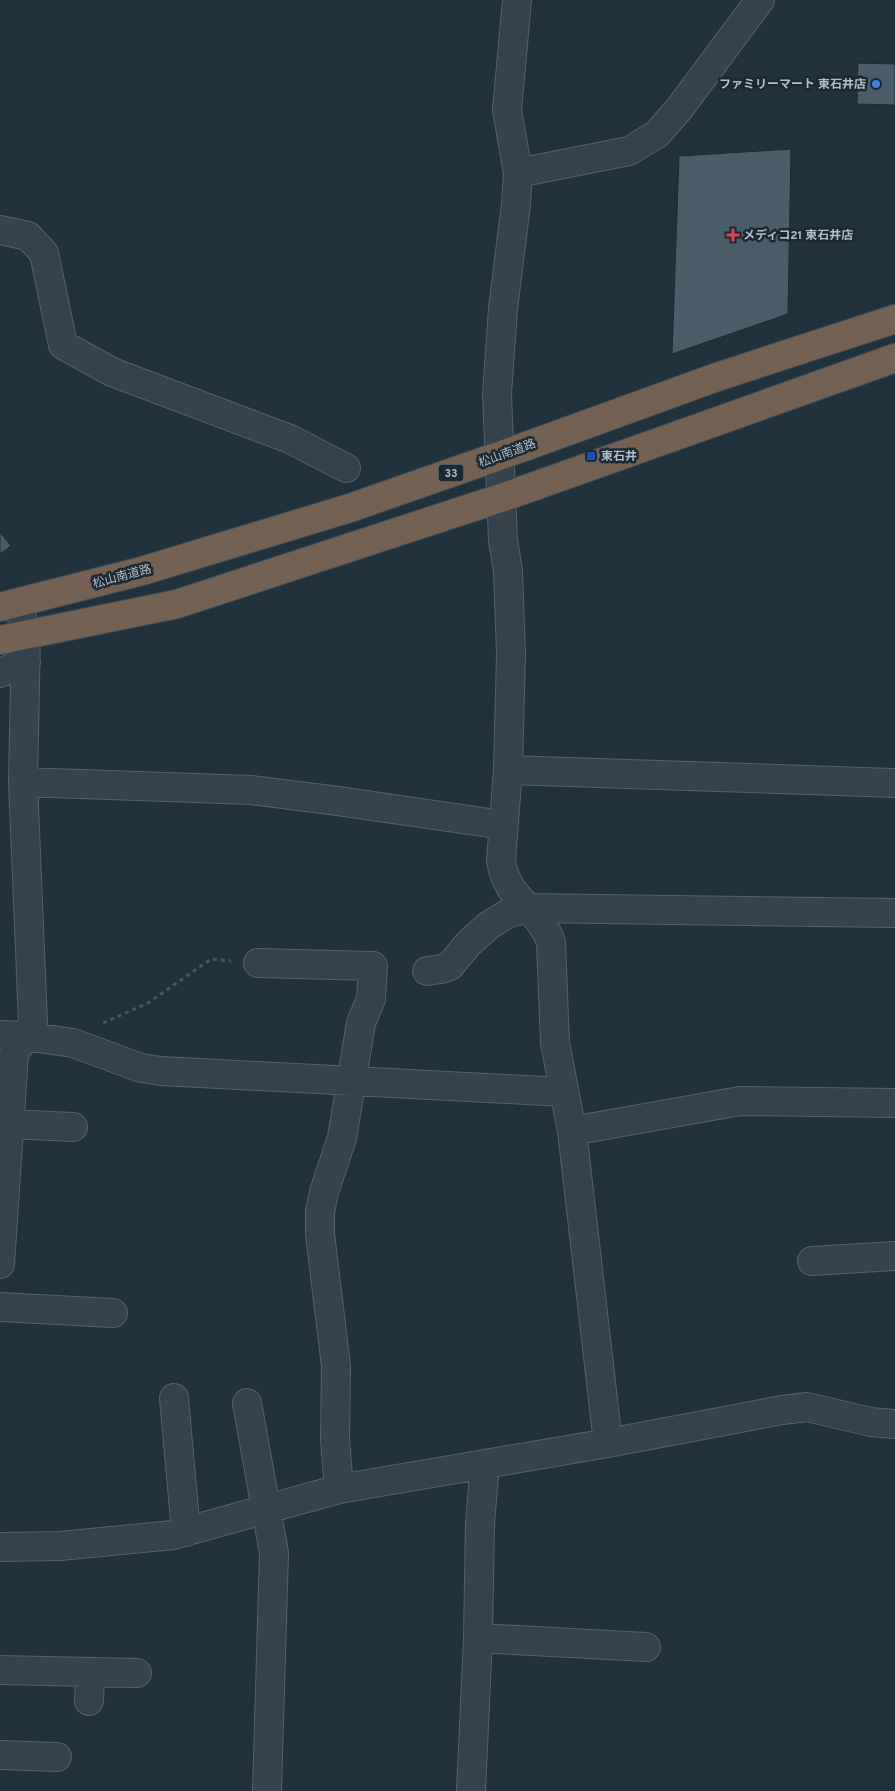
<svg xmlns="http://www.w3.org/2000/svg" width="895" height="1791" font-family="Overpass,'Noto Sans JP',sans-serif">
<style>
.building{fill:#4b5c69;stroke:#1e2a34}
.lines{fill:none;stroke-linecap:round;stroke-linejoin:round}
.minor-casing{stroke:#55616b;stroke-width:30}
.highway-casing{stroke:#424e58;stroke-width:30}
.path{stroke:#425a59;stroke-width:3;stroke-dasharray:4 4;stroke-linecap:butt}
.minor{stroke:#36434d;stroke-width:28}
.highway{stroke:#736253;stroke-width:28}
.shop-dot{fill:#3f7fe0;stroke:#1c2832;stroke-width:2}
.health-dot{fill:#e0444e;stroke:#1c2832;stroke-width:2}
.transit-dot{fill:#1a4fb4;stroke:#1c2832;stroke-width:2}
.labels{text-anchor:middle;stroke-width:5;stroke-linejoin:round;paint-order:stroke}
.shield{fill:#1c2832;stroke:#85919c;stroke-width:1}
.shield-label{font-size:11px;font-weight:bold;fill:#b2bec9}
.poi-label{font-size:12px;font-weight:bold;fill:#b2bec9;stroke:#1c2832;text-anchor:start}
.street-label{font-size:12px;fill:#b2bec9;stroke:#1c2832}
</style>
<rect width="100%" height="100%" fill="#22323d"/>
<path class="building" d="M858 63 895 64V105L857 104Z
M791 149 788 314 672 354 679 156Z
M0 532 11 546 0 554Z"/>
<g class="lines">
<defs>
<path id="minor" d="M517 0 507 110 518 173 516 204 503 309 497 394 503 540 508 571 511 654 508 770 501 860C506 900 539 908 551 942L555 1043 572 1131 608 1443
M518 173 629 151 657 134 679 109 760 0
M0 230 28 236 44 253 63 345 112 372 290 439 346 468
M0 673 26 662
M508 770 895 783
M23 782 252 790 338 801 503 825
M258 963 373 966 371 999 361 1023 342 1138 324 1192 320 1212V1234L336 1366 335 1440 339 1489
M427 971 441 969 450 966 468 944 488 926 507 914 527 908 895 913
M0 1035 25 1036 73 1043 141 1068 161 1071 564 1092
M9 1124 73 1127
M572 1131 740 1101 895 1103
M812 1261 895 1256
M0 1264 14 1054 33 1023 23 782 26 634 18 603
M0 1307 113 1313
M174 1398 186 1532
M247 1403 274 1553 267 1791
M0 1547 60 1546 173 1535 339 1489 608 1443 782 1410 807 1407 871 1422 895 1424
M478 1638 646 1647
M0 1670 137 1673
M89 1701 90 1672
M0 1755 57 1757
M471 1791 478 1638 480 1523 485 1464"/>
<path id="highway" d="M0 607 142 571 350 508 499 456 717 377 895 319
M0 640 177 604 501 498 895 358"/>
</defs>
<use href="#minor" class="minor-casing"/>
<use href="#highway" class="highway-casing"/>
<path class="path" d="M103 1023 148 1003 211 959 231 961"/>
<use href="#minor" class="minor"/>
<use href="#highway" class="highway"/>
</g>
<circle class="shop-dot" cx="876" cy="84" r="5"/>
<path class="health-dot" d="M730.5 227.5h5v5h5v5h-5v5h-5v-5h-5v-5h5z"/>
<rect class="transit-dot" x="586" y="451" width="10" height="10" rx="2.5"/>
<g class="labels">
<rect class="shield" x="438.5" y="464.5" width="25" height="17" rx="4"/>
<g class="shield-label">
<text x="451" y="477">33</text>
</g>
<g class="poi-label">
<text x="866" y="88" text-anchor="end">ファミリーマート 東石井店</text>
<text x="743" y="239">メディコ21 東石井店</text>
<text x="601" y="460">東石井</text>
</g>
<g class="street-label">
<text transform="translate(507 453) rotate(-20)" y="4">松山南道路</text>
<text transform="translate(122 576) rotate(-15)" y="4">松山南道路</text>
</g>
</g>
</svg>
